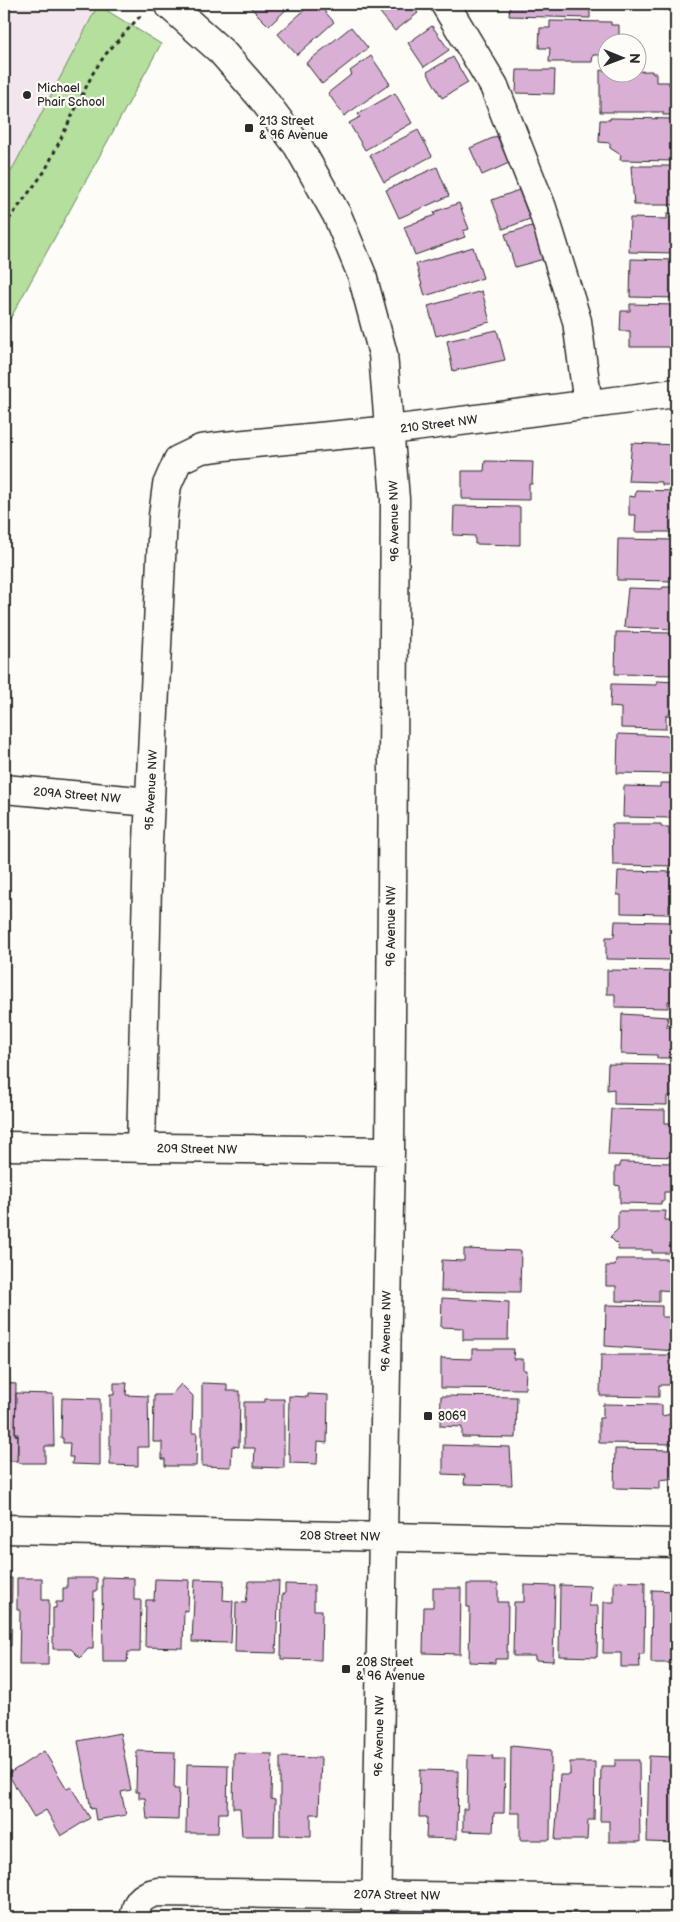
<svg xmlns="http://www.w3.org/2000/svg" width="680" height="1922" font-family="'Balsamiq Sans',sans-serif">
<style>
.built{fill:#f2e5ed}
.green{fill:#b4df9c;stroke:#708564}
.building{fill:#d9afd5;stroke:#2b2b2b}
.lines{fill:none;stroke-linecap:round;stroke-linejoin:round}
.minor-casing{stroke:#2b2b2b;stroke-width:31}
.path{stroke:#2b2b2b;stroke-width:3;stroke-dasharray:4 4;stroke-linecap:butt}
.minor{stroke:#fdfcf7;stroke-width:28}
.poi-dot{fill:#2b2b2b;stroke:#fdfcf7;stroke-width:2}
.labels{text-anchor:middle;stroke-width:4.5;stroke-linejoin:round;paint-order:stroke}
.poi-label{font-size:12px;fill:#2b2b2b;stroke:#fdfcf7;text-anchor:start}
.street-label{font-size:12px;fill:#2b2b2b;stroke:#fdfcf7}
</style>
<rect width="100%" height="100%" fill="#fdfcf7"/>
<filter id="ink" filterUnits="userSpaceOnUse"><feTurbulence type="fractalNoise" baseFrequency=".02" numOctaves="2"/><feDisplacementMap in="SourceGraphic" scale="10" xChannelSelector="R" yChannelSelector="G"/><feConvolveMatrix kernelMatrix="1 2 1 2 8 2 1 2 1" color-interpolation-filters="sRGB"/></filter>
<g filter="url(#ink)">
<path class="built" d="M4 4 98 5 4 185Z"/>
<path class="green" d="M98 5 161 44 4 330V185Z"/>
<path class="building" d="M247 4H292L269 26Z
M311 4H318L334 22 297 55 278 34Z
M373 4H411L418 13 395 31Z
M510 4H590V18L509 16Z
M550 21 611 22V25H619V42H608V55H593L592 62H549L550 48H539L540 28H550Z
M432 26 449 50 424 67 408 43Z
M351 27 368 48 322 84 306 63Z
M371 56 390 84 344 116 328 93 352 74 350 71Z
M453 57 468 83 442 98 427 72Z
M517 70H555L554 94 516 93Z
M600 70 608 71V72L652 71V73H656V82H669V85H676V115H663V112H600Z
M395 93 412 123 365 150 349 123 360 117 358 114Z
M610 118 676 119V161L620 160 621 155 610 148V143L599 142 600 120H610Z
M418 130 432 156 384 182 370 155Z
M497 136 509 163 482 175 470 148Z
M631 166H676V205H634Z
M437 167 449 196 399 218 386 190Z
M519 190 530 219 503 229 492 200Z
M459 203 469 229 463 231 465 237 415 255 404 227 435 215 434 212Z
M667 213 676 214V253L629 252 630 218 667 219Z
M535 225 544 259 515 267 505 234Z
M473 247 483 278 425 296 416 264Z
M631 259 676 260V298L630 297Z
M482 291 490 322 436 336 428 306Z
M630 304 676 305V336H673V347H630V331H620L621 311H630Z
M497 330 505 360 453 371 447 341Z
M632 443 676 445V485H662V482L628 481Z
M485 461 533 462 532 484H529V500L462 499V471H484Z
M636 490 676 491 675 532H635L636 515H629V496L635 497Z
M454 506 520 507V545L475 544V536L453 535Z
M618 539 674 540 676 581 617 580Z
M663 587H676V619H673V629L624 627 628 588 662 589Z
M616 632 672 633V642H676V675L615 674Z
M657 681 676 682V716L666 715V729L621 728V708L610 707 611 684 657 685Z
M618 734 671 736 670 744H676V774L617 773Z
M660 783H676V809H671V818L623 817 624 786 660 787Z
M612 824H661V827H669V835H676V866L613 865Z
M618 871 676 872V906L669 905V914L621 913V895H617Z
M615 921 670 922V931H676V960L606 959V937H614Z
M607 970 676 971V1001H668V1008L615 1007V994H607Z
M622 1014 668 1017 667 1027H676V1058H657V1055L621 1054Z
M608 1064 676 1065V1096H667V1105L614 1104V1089L607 1090Z
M611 1109 665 1110V1123H676V1157L608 1155Z
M620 1162 676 1163V1192H664V1201H661V1204L620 1203V1186L615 1185V1167H620Z
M618 1211H666L665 1220H676V1253H652V1250H618V1245L610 1237 618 1229Z
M464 1249 521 1251 520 1292 441 1291 442 1260 464 1261Z
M616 1259H676V1291L659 1290V1302L616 1301V1286H606V1266H615Z
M442 1298 509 1302 508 1340H463V1328L441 1327Z
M606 1305 662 1306V1317H676V1351L605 1346Z
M472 1349H514L513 1359H523V1370H526L525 1389 441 1388V1358L472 1359Z
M601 1355H676V1385H659V1397L600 1396Z
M4 1383 16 1384 15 1435 18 1436 17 1461H4Z
M114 1383H127L126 1395 148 1396 149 1447H138V1466L110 1465V1395H114Z
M202 1383 227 1384V1391H240L239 1447 232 1446 231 1467 202 1466Z
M181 1384 193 1396 192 1433H197L196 1466H165V1459H162V1442H153L154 1395H171Z
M16 1393 53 1394 54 1446H45V1463H18V1434H15Z
M308 1394 328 1395 327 1443 318 1442 317 1464 290 1463V1454L288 1453 289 1396 308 1397Z
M441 1396 517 1397 516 1438 462 1437V1427L440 1426Z
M62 1398 100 1399V1465L72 1464 73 1457H69L70 1443H63V1438H61Z
M265 1399H284V1468L254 1467 255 1448H244V1402H265Z
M603 1404 662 1405V1416L676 1413V1444L599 1443V1418H603Z
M443 1445 510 1447 512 1485 464 1484 465 1475 443 1474Z
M615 1449 676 1450V1478L660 1480V1489L614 1488Z
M102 1577 134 1578V1600H141L140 1652H128L127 1662H103Z
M4 1578H12L11 1646 4 1645Z
M17 1578H42V1600H49L48 1665H19L20 1610H17Z
M67 1578H97V1591H94L93 1649H88L80 1658 71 1649H53V1608H56V1602H63V1588H67Z
M155 1579 189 1580 188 1611 184 1610 183 1648 145 1647 146 1600H154Z
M195 1579 224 1580 223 1600 233 1601 231 1643 192 1642Z
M249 1581H279L276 1653 235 1652 236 1602 246 1603Z
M614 1581 645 1582 644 1654H639L640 1667H621V1653H603L604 1602H614Z
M285 1584 314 1585V1610H322L321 1660 281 1659 282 1594H285Z
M467 1584H498V1602H508L507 1659H495V1663L469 1662 470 1607H467Z
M524 1585 555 1586 553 1661 535 1660V1656H513L514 1602H524Z
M560 1585 590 1586 589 1606H598L597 1657 559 1656Z
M433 1588H461L460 1654 423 1653 424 1607H433Z
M652 1590 676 1591V1663H651Z
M120 1733 131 1790 121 1792 126 1815 96 1820 94 1808 91 1809 78 1741Z
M511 1746 551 1750 550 1840H520V1813H510Z
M44 1751 67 1789 71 1787 90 1818 61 1836 46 1810 34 1817 8 1774Z
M137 1751 175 1752 174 1789H179L178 1820 147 1819 145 1798H139V1792H136Z
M234 1753 272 1754 271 1799 275 1800 274 1836H242L240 1808H233Z
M468 1755 493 1756 492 1759H505L504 1813H494L493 1832 463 1831V1809H467Z
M649 1756 671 1757V1765H676V1843L647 1842Z
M280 1757 321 1758 319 1814H311V1836L280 1835Z
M615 1760H639L640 1842H609V1821H600L601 1766H615Z
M570 1762H595L594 1820H588L587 1840H555L560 1775H570Z
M187 1764 228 1765 227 1813H219L218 1833H186Z
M420 1770 458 1771 457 1839 426 1838 427 1817H419Z"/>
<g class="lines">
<defs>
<path id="minor" d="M168 4 222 52 262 98 298 146 337 215 362 275 383 354 395 499 390 1151 376 1918
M445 4 494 86 542 208 577 321 588 405
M4 789 150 802
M4 1146 390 1151
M141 1148 148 842 163 516 167 485 178 460 201 449 225 446 391 430 676 393
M4 1529 676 1543
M135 1918C135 1902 142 1895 158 1892L676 1900"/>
</defs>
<use href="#minor" class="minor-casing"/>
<path class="path" d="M4 226 45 171 93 73 105 55 142 14"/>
<use href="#minor" class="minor"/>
</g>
</g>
<g class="poi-dot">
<circle cx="27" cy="95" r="5"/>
<rect x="244" y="123" width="10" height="10" rx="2.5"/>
<rect x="423" y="1411" width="10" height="10" rx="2.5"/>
<rect x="341" y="1664" width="10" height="10" rx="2.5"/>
</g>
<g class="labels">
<g class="poi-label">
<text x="37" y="92">Michael<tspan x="37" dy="14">Phair School</tspan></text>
<text x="259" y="125">213 Street<tspan x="259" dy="14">&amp; 96 Avenue</tspan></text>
<text x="438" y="1420">8069</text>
<text x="356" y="1666">208 Street<tspan x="356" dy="14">&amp; 96 Avenue</tspan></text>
</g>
<g class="street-label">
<text transform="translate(439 424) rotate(-7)" y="4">210 Street NW</text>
<text transform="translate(394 521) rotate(-91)" y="4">96 Avenue NW</text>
<text transform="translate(151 790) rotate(-87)" y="4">95 Avenue NW</text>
<text transform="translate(77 795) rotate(5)" y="4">209A Street NW</text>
<text transform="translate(391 926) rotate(-90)" y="4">96 Avenue NW</text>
<text transform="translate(197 1149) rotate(1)" y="4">209 Street NW</text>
<text transform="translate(386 1331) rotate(-89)" y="4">96 Avenue NW</text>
<text transform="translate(340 1536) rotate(1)" y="4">208 Street NW</text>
<text transform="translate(379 1736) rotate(-89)" y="4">96 Avenue NW</text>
<text transform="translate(397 1895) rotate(1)" y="4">207A Street NW</text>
</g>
</g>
<rect width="680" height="1922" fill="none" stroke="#fdfcf7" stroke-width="20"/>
<rect x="10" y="10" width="660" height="1902" fill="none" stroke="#2b2b2b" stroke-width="2" filter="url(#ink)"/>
<g transform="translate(622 58) rotate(91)"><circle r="24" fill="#fdfcf7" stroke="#a9a8a5"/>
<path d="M0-4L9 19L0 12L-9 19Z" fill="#2b2b2b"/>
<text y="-8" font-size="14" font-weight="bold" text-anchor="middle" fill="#2b2b2b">N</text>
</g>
</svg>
